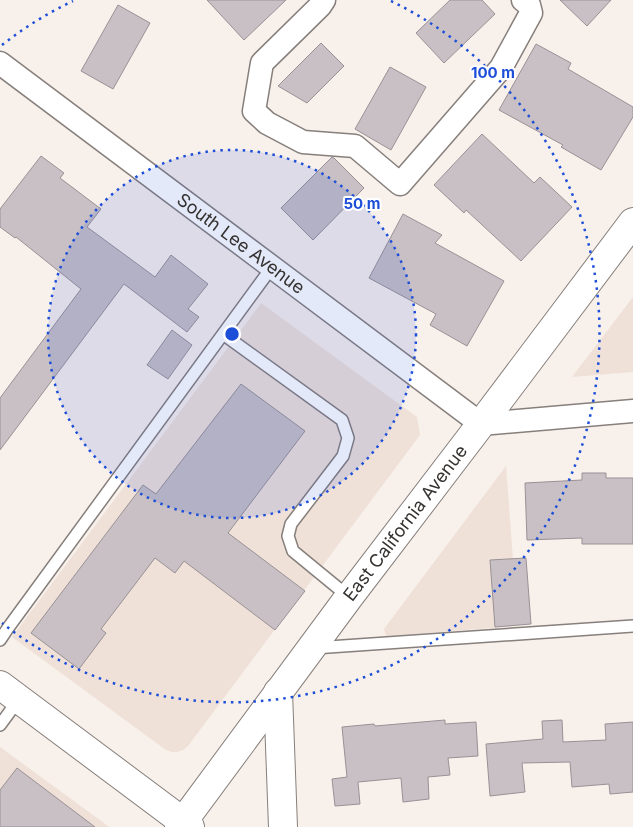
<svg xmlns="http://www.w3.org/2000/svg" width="633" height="827" font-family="Inter,sans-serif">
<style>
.built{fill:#efe1d8}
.building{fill:#c8c0c4;stroke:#999195}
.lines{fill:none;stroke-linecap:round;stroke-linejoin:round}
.lane-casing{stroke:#867f7b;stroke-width:14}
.street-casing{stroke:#867f7b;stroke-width:25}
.secondary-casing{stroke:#867f7b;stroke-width:30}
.lane{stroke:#fff;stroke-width:11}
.street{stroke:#fff;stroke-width:22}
.secondary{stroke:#fff;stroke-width:28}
.ring{fill:none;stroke:#1d4ed8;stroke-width:2.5;stroke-dasharray:2.5 5}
.labels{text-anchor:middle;stroke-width:4;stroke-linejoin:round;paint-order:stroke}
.street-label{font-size:18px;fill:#353230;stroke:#fff}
.centre{fill:#1d4ed8;stroke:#fff;stroke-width:2.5}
.ring-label{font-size:15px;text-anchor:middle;font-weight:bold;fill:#1d4ed8;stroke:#fff;stroke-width:4;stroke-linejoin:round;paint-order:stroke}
</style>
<rect width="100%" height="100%" fill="#f8f0eb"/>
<path class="built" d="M633 297V372L572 377Z
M261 303 417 417 420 435 188 746 183 750 177 752H172L166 750 12 637Z
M506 466 518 626 386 636 384 629Z
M0 747 108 826 109 827H0Z"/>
<path class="building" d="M207 0H286L244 40Z
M450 0H482L495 14 444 63 416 33Z
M560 0H611L587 26Z
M118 5 150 23 113 89 81 71Z
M321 43 344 66 307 103 278 86Z
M536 44 571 63 568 69 633 107V117L601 170 561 147 563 145 499 110Z
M390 67 426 87 391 150 355 129Z
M482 134 534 183 540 177 572 207 521 261 466 210 464 213 434 185Z
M41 156 64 173 60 178 101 209 87 227 155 277 171 255 208 284 188 309 199 317 187 332 124 284 0 450V398L81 289 16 237 15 238 0 227V209Z
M332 157 334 158 364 188 313 240 281 208Z
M403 214 442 235 435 243 504 281 467 346 430 325 436 314 369 278Z
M172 330 192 345 168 379 147 365Z
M241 384 305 431 228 533 305 591 275 630 184 561 175 573 155 558 101 629 106 633 79 669 31 633 143 485 156 494Z
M582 473H606V478H633V544H582V538L527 540 525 483 582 480Z
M526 558 531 624 495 627 490 560Z
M445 720V724L476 722 478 756 448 758 450 775 428 777 429 799 403 802 401 778 358 782 360 804 335 806 332 779 347 777 342 727 374 724 375 726Z
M562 720 563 742 606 740 605 724 633 722V792L610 794 609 784 572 787 570 762 522 763 525 792 490 796 486 744 543 739 542 721Z
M17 768 95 827H0V790Z"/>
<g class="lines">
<defs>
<path id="lane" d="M223 334 342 420 348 438 343 456 291 524 288 536 293 551 349 597
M0 640 8 628 272 267
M314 648 633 626
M0 725 19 699"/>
<g id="street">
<path d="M324 0 320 6 262 63 254 111 267 123 303 142 355 146 400 184 501 68 531 13 529 5 523 0"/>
<path id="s1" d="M0 63 481 424 633 411"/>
</g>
<g id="secondary">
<path d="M0 685 190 827"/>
<path d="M278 692 283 827"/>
<path id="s2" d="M179 827 349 597 481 424 633 222"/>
</g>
</defs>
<use href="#lane" class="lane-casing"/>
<use href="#street" class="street-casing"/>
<use href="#secondary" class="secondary-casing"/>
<use href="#lane" class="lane"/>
<use href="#street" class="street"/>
<use href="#secondary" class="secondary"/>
</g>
<circle cx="232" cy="334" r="184" fill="#1d4ed8" fill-opacity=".12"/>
<g class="ring">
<circle cx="232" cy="334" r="184"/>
<path d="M2 45A369 369 0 0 1 73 1M391 1A369 369 0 1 1 2 623"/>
</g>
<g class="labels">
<g class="street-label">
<text dy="6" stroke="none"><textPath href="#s1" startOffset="301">South Lee Avenue</textPath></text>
<text dy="6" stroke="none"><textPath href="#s2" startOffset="379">East California Avenue</textPath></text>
</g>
</g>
<circle cx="232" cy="334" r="8" class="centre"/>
<g class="ring-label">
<text x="493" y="78">100 m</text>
<text x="362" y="209">50 m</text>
</g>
</svg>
